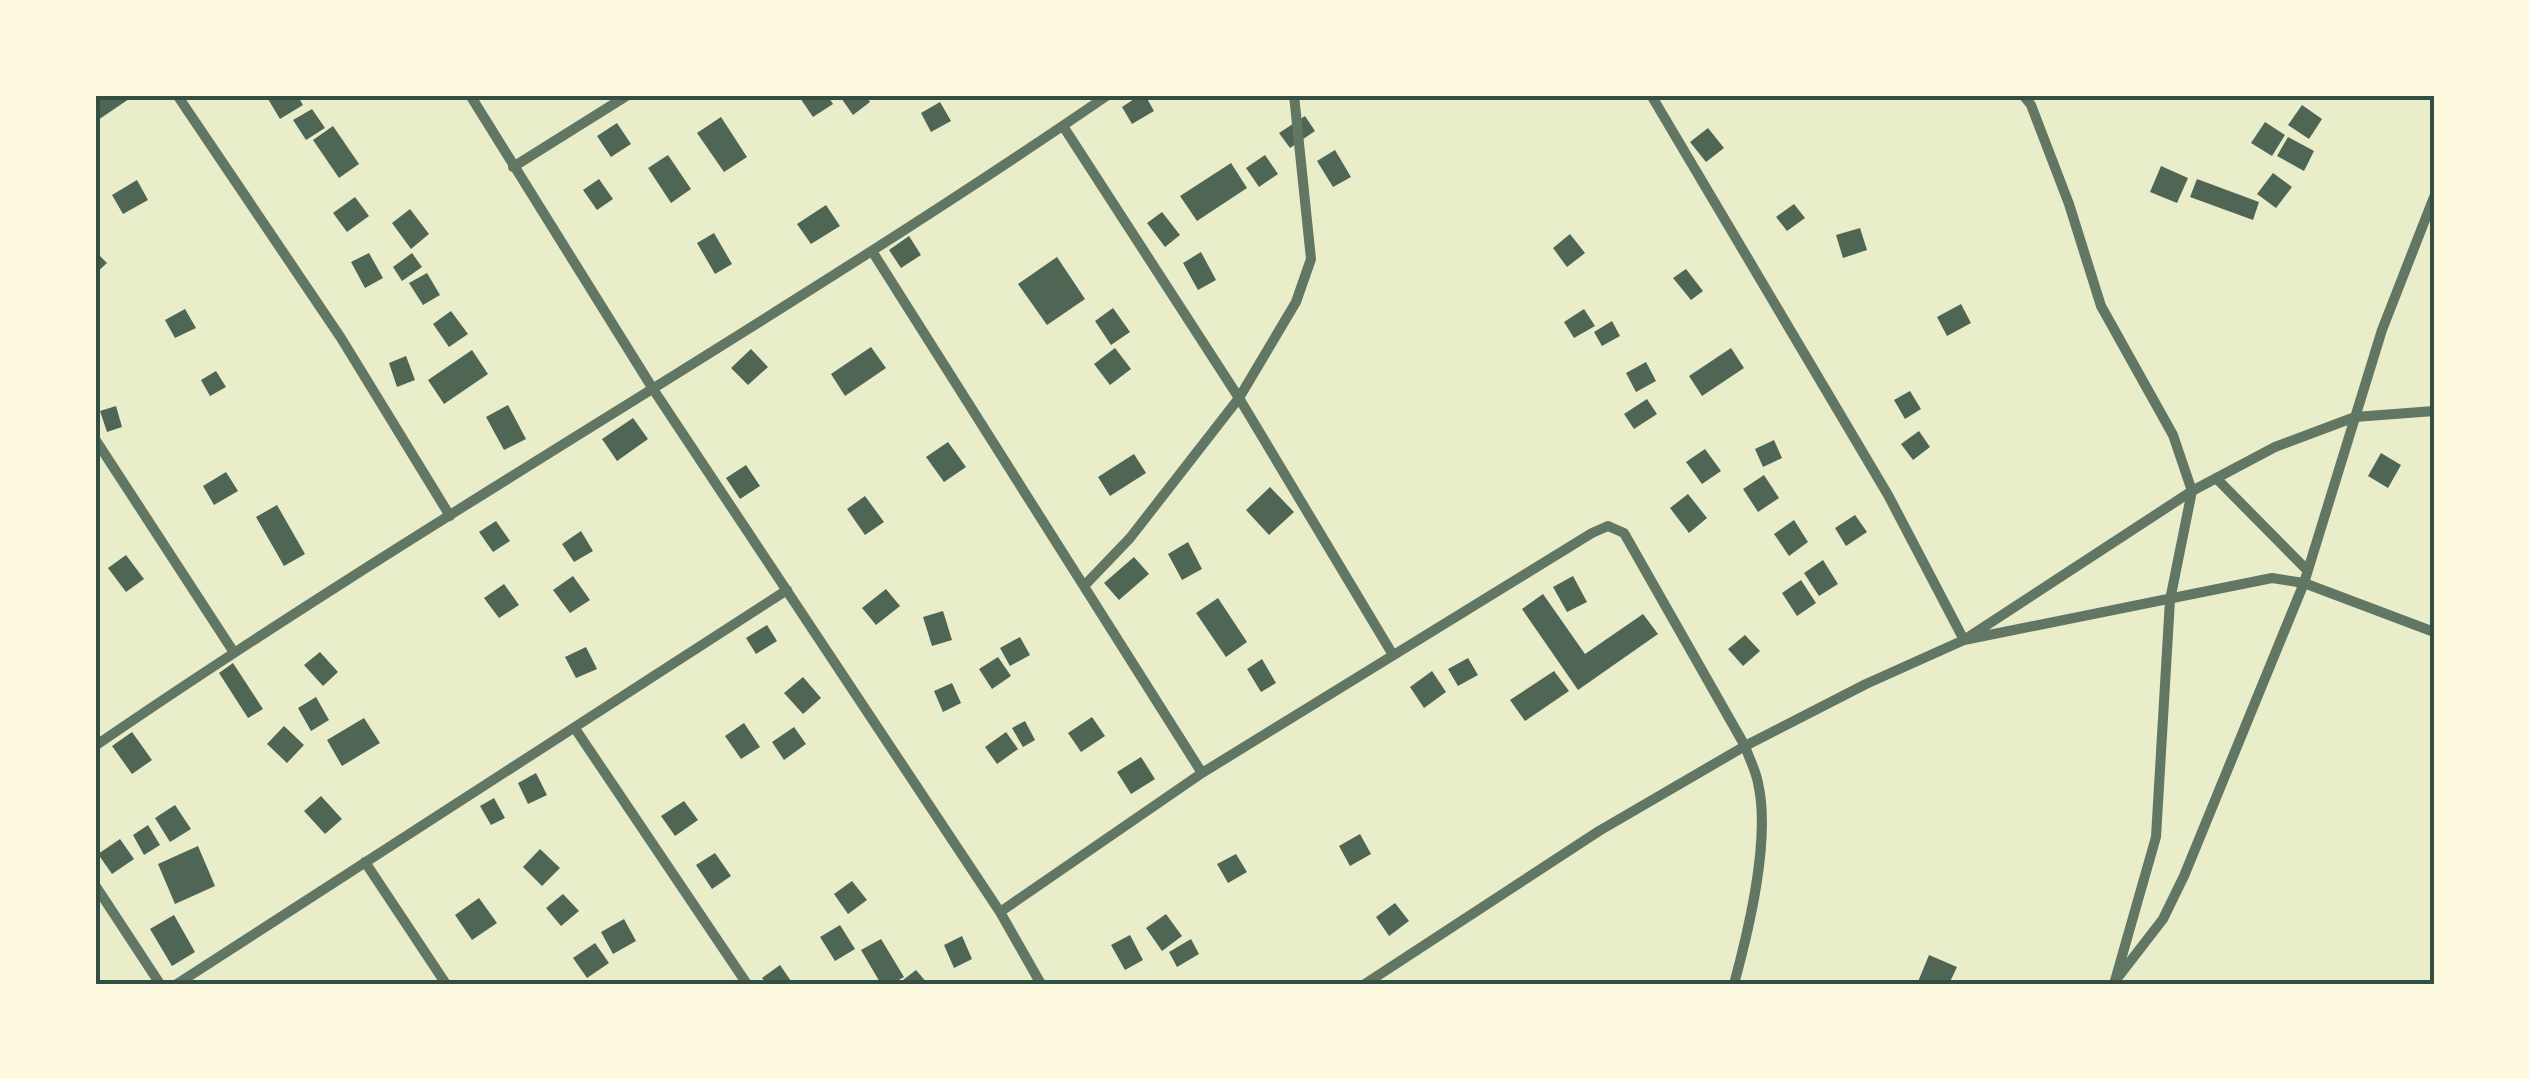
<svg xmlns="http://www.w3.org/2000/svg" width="2529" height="1079" font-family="Cabin,sans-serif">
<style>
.building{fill:#4f6655}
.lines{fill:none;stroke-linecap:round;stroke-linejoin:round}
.minor{stroke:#617663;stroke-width:10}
.neatline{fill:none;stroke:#344e41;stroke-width:4}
</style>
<rect width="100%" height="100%" fill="#e9edc9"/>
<path class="building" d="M95 95H135L95 122Z
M274 95H297L303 105 280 119 268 99Z
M798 95H827L833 104 813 117Z
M839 95H865L870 102 853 115Z
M1140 95H1145L1154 111 1132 124 1122 107Z
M940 102 951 121 931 132 921 113Z
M2302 105 2322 119 2309 139 2288 125Z
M312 109 325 128 306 140 293 120Z
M1305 116 1315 131 1290 148 1279 133Z
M721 117 747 157 724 172 697 133Z
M2265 122 2285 135 2272 156 2251 143Z
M617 123 631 144 611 157 597 136Z
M333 126 359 164 339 178 313 140Z
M1708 128 1724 148 1706 162 1690 142Z
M2288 137 2314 151 2304 171 2277 156Z
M1335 150 1351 177 1333 187 1317 161Z
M668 155 691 189 671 203 648 168Z
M1265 155 1278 174 1259 187 1246 168Z
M1231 163 1247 188 1197 221 1180 196Z
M2161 166 2188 178 2177 203 2150 192Z
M2273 173 2292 187 2276 208 2257 194Z
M599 179 613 199 597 210 583 190Z
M2197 179 2259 202 2253 220 2190 197Z
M137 180 148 200 123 214 112 195Z
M355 197 369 216 347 232 333 213Z
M1794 204 1805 218 1787 231 1776 217Z
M826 205 840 226 811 244 797 224Z
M410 209 429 234 411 249 392 223Z
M1162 212 1180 235 1165 247 1147 223Z
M1860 228 1867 250 1843 258 1836 235Z
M714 233 732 264 715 274 697 243Z
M1570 234 1585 253 1567 267 1553 248Z
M909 236 921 255 901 268 889 250Z
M95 251 107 263 95 274Z
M1201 252 1216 280 1198 290 1183 263Z
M369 253 383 278 365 288 351 262Z
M412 253 422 267 402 281 393 267Z
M1057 257 1085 299 1047 325 1018 284Z
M1686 269 1703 291 1691 300 1673 278Z
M427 273 440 295 423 305 409 283Z
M1961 304 1971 323 1947 336 1937 317Z
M1113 308 1130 332 1111 345 1095 321Z
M185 309 196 328 175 338 165 320Z
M1584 309 1595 326 1574 338 1564 322Z
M451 311 468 334 449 347 433 324Z
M1612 321 1620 336 1602 346 1594 332Z
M871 347 886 368 845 396 831 374Z
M1115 348 1131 369 1110 385 1094 364Z
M1731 348 1744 368 1702 396 1689 376Z
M751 349 768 367 748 385 731 368Z
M472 350 488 374 444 404 428 380Z
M406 356 415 380 397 387 389 363Z
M1646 362 1656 381 1636 392 1626 373Z
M216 371 226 387 210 396 201 380Z
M1910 391 1921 409 1905 419 1894 400Z
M1647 399 1657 414 1634 429 1624 414Z
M508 405 526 439 504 450 486 417Z
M116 406 122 427 107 432 100 411Z
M633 418 648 439 617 461 602 439Z
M1919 431 1930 447 1913 460 1901 444Z
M1774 440 1782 458 1763 467 1755 449Z
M948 442 966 467 944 482 926 457Z
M1705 449 1721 471 1702 484 1686 462Z
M2381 453 2401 465 2388 488 2368 476Z
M1134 454 1146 473 1110 496 1098 477Z
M746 465 760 486 740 499 726 478Z
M226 472 238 491 214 505 203 486Z
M1764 475 1779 498 1758 512 1743 489Z
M1270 487 1294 512 1269 535 1246 510Z
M1688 494 1707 518 1689 533 1670 508Z
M865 496 884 522 865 535 847 509Z
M277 505 305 554 284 566 256 517Z
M1855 515 1867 532 1846 546 1835 528Z
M1794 520 1808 542 1789 556 1774 534Z
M496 521 510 541 493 552 479 532Z
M581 531 593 551 574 562 562 544Z
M1188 542 1202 569 1182 580 1168 554Z
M126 555 144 579 126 592 108 568Z
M1134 557 1149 574 1119 600 1104 583Z
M1823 560 1838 584 1819 596 1804 573Z
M573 576 590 600 570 613 553 590Z
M1573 576 1587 602 1567 612 1553 587Z
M1801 580 1816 603 1797 616 1782 593Z
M504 584 519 605 499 618 484 598Z
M886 589 900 606 876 625 862 608Z
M1543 594 1585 654 1643 614 1658 634 1578 690 1522 609Z
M1218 598 1247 642 1226 657 1196 613Z
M943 611 952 640 932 646 923 617Z
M767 625 777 641 756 654 746 638Z
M1745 635 1760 651 1743 666 1728 649Z
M1020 637 1030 655 1010 666 1000 648Z
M586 647 597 669 576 678 565 657Z
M320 652 338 672 323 686 304 665Z
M998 657 1011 676 992 689 979 669Z
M1468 658 1478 675 1458 686 1448 669Z
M1262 659 1276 683 1261 692 1247 669Z
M233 663 263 709 248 718 219 673Z
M1432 671 1446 692 1424 708 1410 687Z
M1554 671 1569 691 1525 721 1510 700Z
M803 677 821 698 803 714 784 693Z
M952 683 961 703 943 712 934 691Z
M316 697 329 720 311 731 298 708Z
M1092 717 1105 736 1081 752 1068 733Z
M364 718 380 743 342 766 327 740Z
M1025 721 1035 740 1023 747 1012 728Z
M744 723 760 747 741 759 725 736Z
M284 726 304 745 287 763 267 744Z
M794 727 806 744 784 760 772 742Z
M132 732 152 760 132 774 112 746Z
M1006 732 1018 749 997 764 985 747Z
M1141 757 1155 779 1131 794 1117 772Z
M536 773 547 795 528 804 518 783Z
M321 796 342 819 325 834 304 811Z
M494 798 505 818 491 825 480 806Z
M684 801 698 820 675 836 661 816Z
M175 805 191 829 170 842 155 818Z
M148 825 160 845 144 855 133 835Z
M1360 834 1371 854 1350 866 1339 846Z
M120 839 134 859 112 874 98 854Z
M198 846 215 886 175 904 158 864Z
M540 849 560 868 542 886 523 867Z
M715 853 731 876 712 889 696 865Z
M1236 854 1247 872 1228 883 1217 864Z
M852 881 867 900 848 914 834 894Z
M563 894 579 911 561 926 546 908Z
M479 898 497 923 472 940 455 915Z
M1395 903 1409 921 1389 936 1376 917Z
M1166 914 1182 936 1162 951 1146 928Z
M174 915 195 952 172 966 150 929Z
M624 919 636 941 613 954 601 932Z
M840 925 855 949 835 961 820 937Z
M1130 935 1143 960 1125 970 1111 945Z
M962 936 972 959 954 968 944 945Z
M881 939 904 977 892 984H881L861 950Z
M1191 939 1199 954 1177 967 1169 952Z
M595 943 609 963 587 978 573 958Z
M1929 955 1957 967 1949 984H1917Z
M780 965 793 984H767L762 978Z
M916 970 928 984H898L903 980Z"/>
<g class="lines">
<path class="minor" d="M177 95 341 338 450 516
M470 95 653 389 1000 912 1041 984
M1651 95 1888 495 1964 640 2192 491 2275 447 2355 417 2434 411
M2023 95 2031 105 2069 204 2101 306 2173 435 2192 491 2170 600 2156 837 2114 984
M1063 126 1239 398 1393 655
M513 167 628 95
M872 251 1202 773
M95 439 233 651
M2216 478 2307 570
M1084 586 1130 538 1239 398 1296 302 1311 259 1294 95
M576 730 747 984
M95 746C426 519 777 322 1108 95
M365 862 446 984
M95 885 160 984
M1000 912 1202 773 1592 533 1608 526 1624 533 1745 746C1749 758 1756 771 1758 783 1771 839 1749 929 1734 984
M2119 976 2163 919 2184 876 2304 583 2382 330 2434 197
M177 984 787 590
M1365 984 1599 831 1745 746 1866 684 1964 640 2272 578 2304 583 2434 632"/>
</g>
<rect width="2529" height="1079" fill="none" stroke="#fefae0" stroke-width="195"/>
<rect x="98" y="98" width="2334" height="884" class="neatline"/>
</svg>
